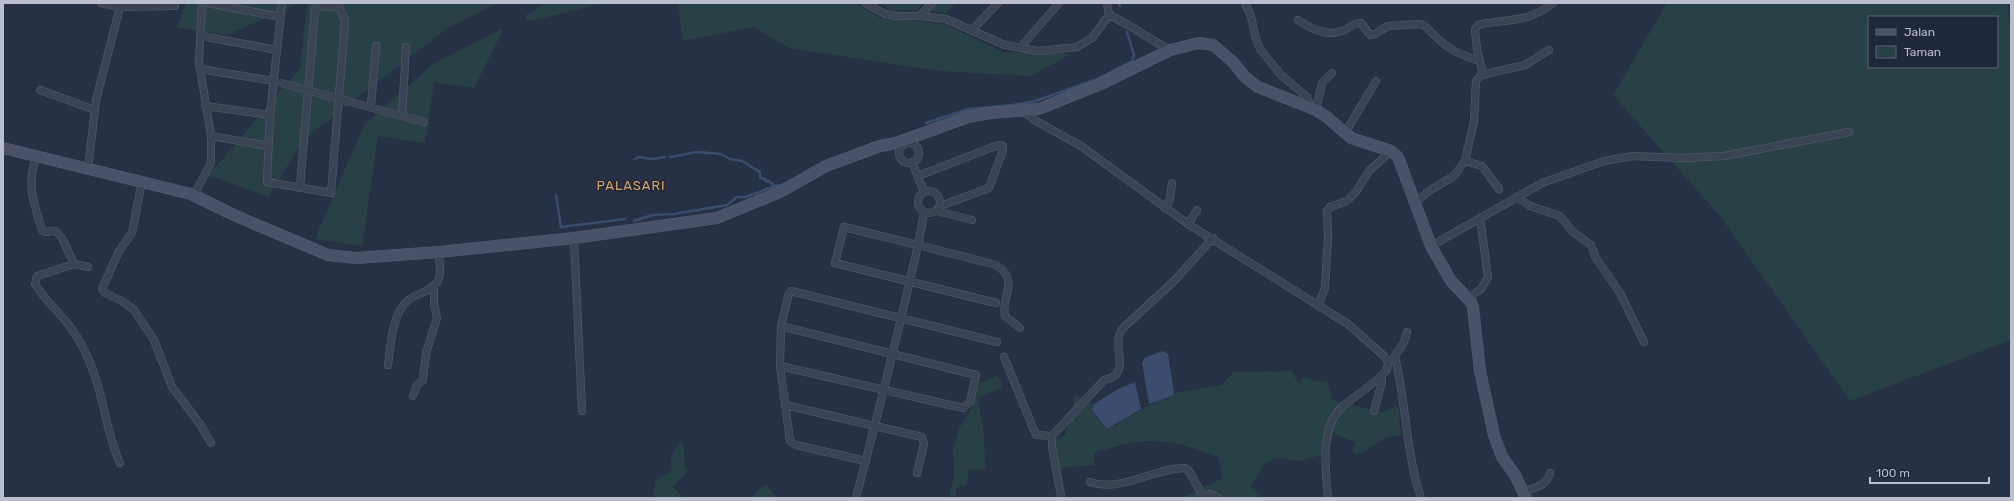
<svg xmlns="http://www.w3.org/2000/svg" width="2014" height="501" font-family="Rubik,sans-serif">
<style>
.green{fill:#284146;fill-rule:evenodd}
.water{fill:#3b4d6f}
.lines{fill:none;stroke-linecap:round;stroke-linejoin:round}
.stream{stroke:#3b4d6f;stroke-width:2.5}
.minor-casing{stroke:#575f6f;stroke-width:8}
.secondary-casing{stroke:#575f6f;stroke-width:12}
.minor{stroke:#3b4455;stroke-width:7}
.secondary{stroke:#495268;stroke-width:11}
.labels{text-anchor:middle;stroke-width:3;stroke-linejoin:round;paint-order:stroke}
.quarter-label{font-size:13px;letter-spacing:1px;fill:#dca266;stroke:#1f283a}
</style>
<rect width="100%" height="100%" fill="#263146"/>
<path class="green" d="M186 3H300L227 35 177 27Z
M307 3H498L448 28 304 139 268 197 209 175 300 68Z
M545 3H603L531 21 526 20V15Z
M678 3H855L880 18 944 24 1003 52 1071 54 1031 76 939 71 789 48 753 27 683 41Z
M880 3H924L917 10H890Z
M933 3H956L946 13 928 10Z
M1667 3H2007L2011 35V340L1850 401 1720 216 1613 95ZM1869 17H1997V67H1869Z
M504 28 474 88 434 82 425 143 378 136 362 246 315 239 364 125 433 64Z
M1292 371 1298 384 1300 383 1303 378 1307 377 1314 381H1327L1332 400 1383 413 1398 405 1401 435 1387 437 1358 455 1352 452 1355 442 1334 434 1325 457 1320 455 1302 461 1276 458 1265 464 1251 486 1263 498H1183L1223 478 1218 457C1192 447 1165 438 1136 442 1122 444 1107 449 1094 453L1095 465 1056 468 1048 441 1065 436 1076 395 1093 404 1092 411 1107 430 1149 405 1172 397 1174 393 1221 385 1234 372Z
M996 376 1000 379 1002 388 977 398 983 426 986 470 969 469 967 485 957 487 955 498H949L954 476 953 448 959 429 973 406 974 390 981 382Z
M680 443 683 444 685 464 688 471 672 487 685 498H653L655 482 659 477 670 472 672 468 670 456Z
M766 484 778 498H750Z"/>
<path class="water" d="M1163 351 1168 354 1174 393 1172 396 1149 404 1142 363 1144 358Z
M1135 382 1141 409 1107 429 1092 410 1094 404 1118 389Z"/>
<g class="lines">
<path class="stream" d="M1119 3 1120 6
M926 123 969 109 1013 105 1035 101 1095 80 1132 61 1134 55 1127 32
M670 157 697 152 721 154 730 159 742 161 760 172V178L765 179 767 182 769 181 775 186
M635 159 639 157 652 159 665 157
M556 195 561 227 625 219
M634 221 652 215 674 214 727 205 737 197H746L775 186 783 185"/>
<defs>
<path id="minor" d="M208 3 280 17
M282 3 270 115 267 182 331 193 345 21 339 7 319 6 315 9 300 187
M865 3 885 14 898 16H920L946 19 1005 45 1039 51 1077 47 1092 38 1109 15
M1107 3 1109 15C1131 25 1149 39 1170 50
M1245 3 1251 16 1255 36 1260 49 1281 75 1307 97 1311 108
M120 7 175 6
M920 16 932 3
M1298 20C1311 28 1325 37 1342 31 1350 29 1352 23 1361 23L1370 35 1375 34 1388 26 1420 24 1425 26C1444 46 1453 53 1480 61
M972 30 998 3
M201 36 277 50
M1020 48 1059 3
M200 69 274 81 424 122
M1483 75 1477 49 1475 30 1478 25C1508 18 1527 24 1553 3
M40 90 95 110
M205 106 270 115
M371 106 376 46
M1316 110 1322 83 1332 73
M1024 112 1036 121 1081 146 1188 224 1348 324 1384 356 1388 362 1387 370C1374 385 1357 394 1342 407 1319 428 1326 471 1328 498
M402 115 406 47
M1345 133 1376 81
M211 136 269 146
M899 153a10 10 0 1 1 20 0a10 10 0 1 1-20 0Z
M37 157C25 182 35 206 42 230L45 232 56 231 62 238 74 264 88 267
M1465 161 1482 166 1499 189
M912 162 924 192
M88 169 96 100 120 7 101 3
M918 176 998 145 1003 146V150L989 188 940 206
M142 181 132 233 119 251 102 289 105 293 122 301 134 310 154 340 172 387 200 424 211 443
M918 202a11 11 0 1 1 22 0a11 11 0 1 1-22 0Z
M194 195 211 163V136L199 62 202 3
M1517 197 1530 206 1560 216 1573 232 1591 245 1596 258 1620 293 1644 342
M1414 204 1429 191 1454 176 1465 161 1474 121 1476 81 1481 75 1525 65 1549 50
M1165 209 1170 199 1172 183
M937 211 972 220
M924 213 918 245 996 265C1021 281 1000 295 1005 316L1020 328
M1188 224 1197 210
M574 238 582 411
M1431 246 1542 183 1604 161 1633 156 1684 158 1724 156 1849 132
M74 264 37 276 35 284C44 299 57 310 68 324 76 334 84 348 89 361 104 393 105 430 120 463
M1468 298 1481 289 1488 277 1480 218
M1318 306 1325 288 1328 239 1327 211 1330 207 1347 201 1355 193 1369 171 1391 151
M1004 357 1036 435 1052 436
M1395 357C1406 403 1406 452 1421 498
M1393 359 1404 342 1407 332
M388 365C391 345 391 320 405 303 409 299 414 296 420 294 445 282 440 277 439 252
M780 366 963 408 970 402 976 375 781 326
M413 396 417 385 423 380 426 353 437 318 434 304V288
M785 405 922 437 924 444 917 473
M1374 411 1382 382V377
M866 461 796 445 790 441 780 366 781 326 789 293 791 291 997 342
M1090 482C1121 493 1153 468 1185 468L1189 471 1204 498
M1524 490C1535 489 1547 485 1550 473
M1061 496 1052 447V436L1104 380C1134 374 1110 346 1122 329L1174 281 1213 238
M856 498C878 414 899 330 918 245L844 227 835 263 996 303
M1204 498 1209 494 1218 498"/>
<path id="secondary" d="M3 148 191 194 236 216 328 255 356 258 439 252 574 238 717 218 780 192 826 166 880 146 896 143 968 117 990 113 1039 109 1101 84 1170 50 1199 43 1213 45 1233 62 1245 77 1258 87 1316 110 1328 118 1351 138 1391 151 1398 157 1431 246 1451 281 1471 302 1473 307 1480 371 1494 435 1502 457 1515 475 1526 498"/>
</defs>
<use href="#minor" class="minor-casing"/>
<use href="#secondary" class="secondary-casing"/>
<use href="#minor" class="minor"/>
<use href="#secondary" class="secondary"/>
</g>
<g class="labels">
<g class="quarter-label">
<text x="631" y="190">PALASARI</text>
</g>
</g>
<rect width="2014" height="501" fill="none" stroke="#b9bfce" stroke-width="8"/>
<rect x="1868" y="16" width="130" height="52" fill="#1f283a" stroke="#5d6475"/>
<rect x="1876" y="29" width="20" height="6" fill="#495268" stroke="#5d6475"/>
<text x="1904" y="36" font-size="12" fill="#b9bfce">Jalan</text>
<rect x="1876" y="46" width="20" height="12" fill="#284146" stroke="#5d6475"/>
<text x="1904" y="56" font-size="12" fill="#b9bfce">Taman</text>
<path d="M1870 477v6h119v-6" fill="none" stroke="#b9bfce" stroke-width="2"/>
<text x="1876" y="477" font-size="12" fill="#b9bfce" stroke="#1f283a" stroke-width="3" paint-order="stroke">100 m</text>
</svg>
